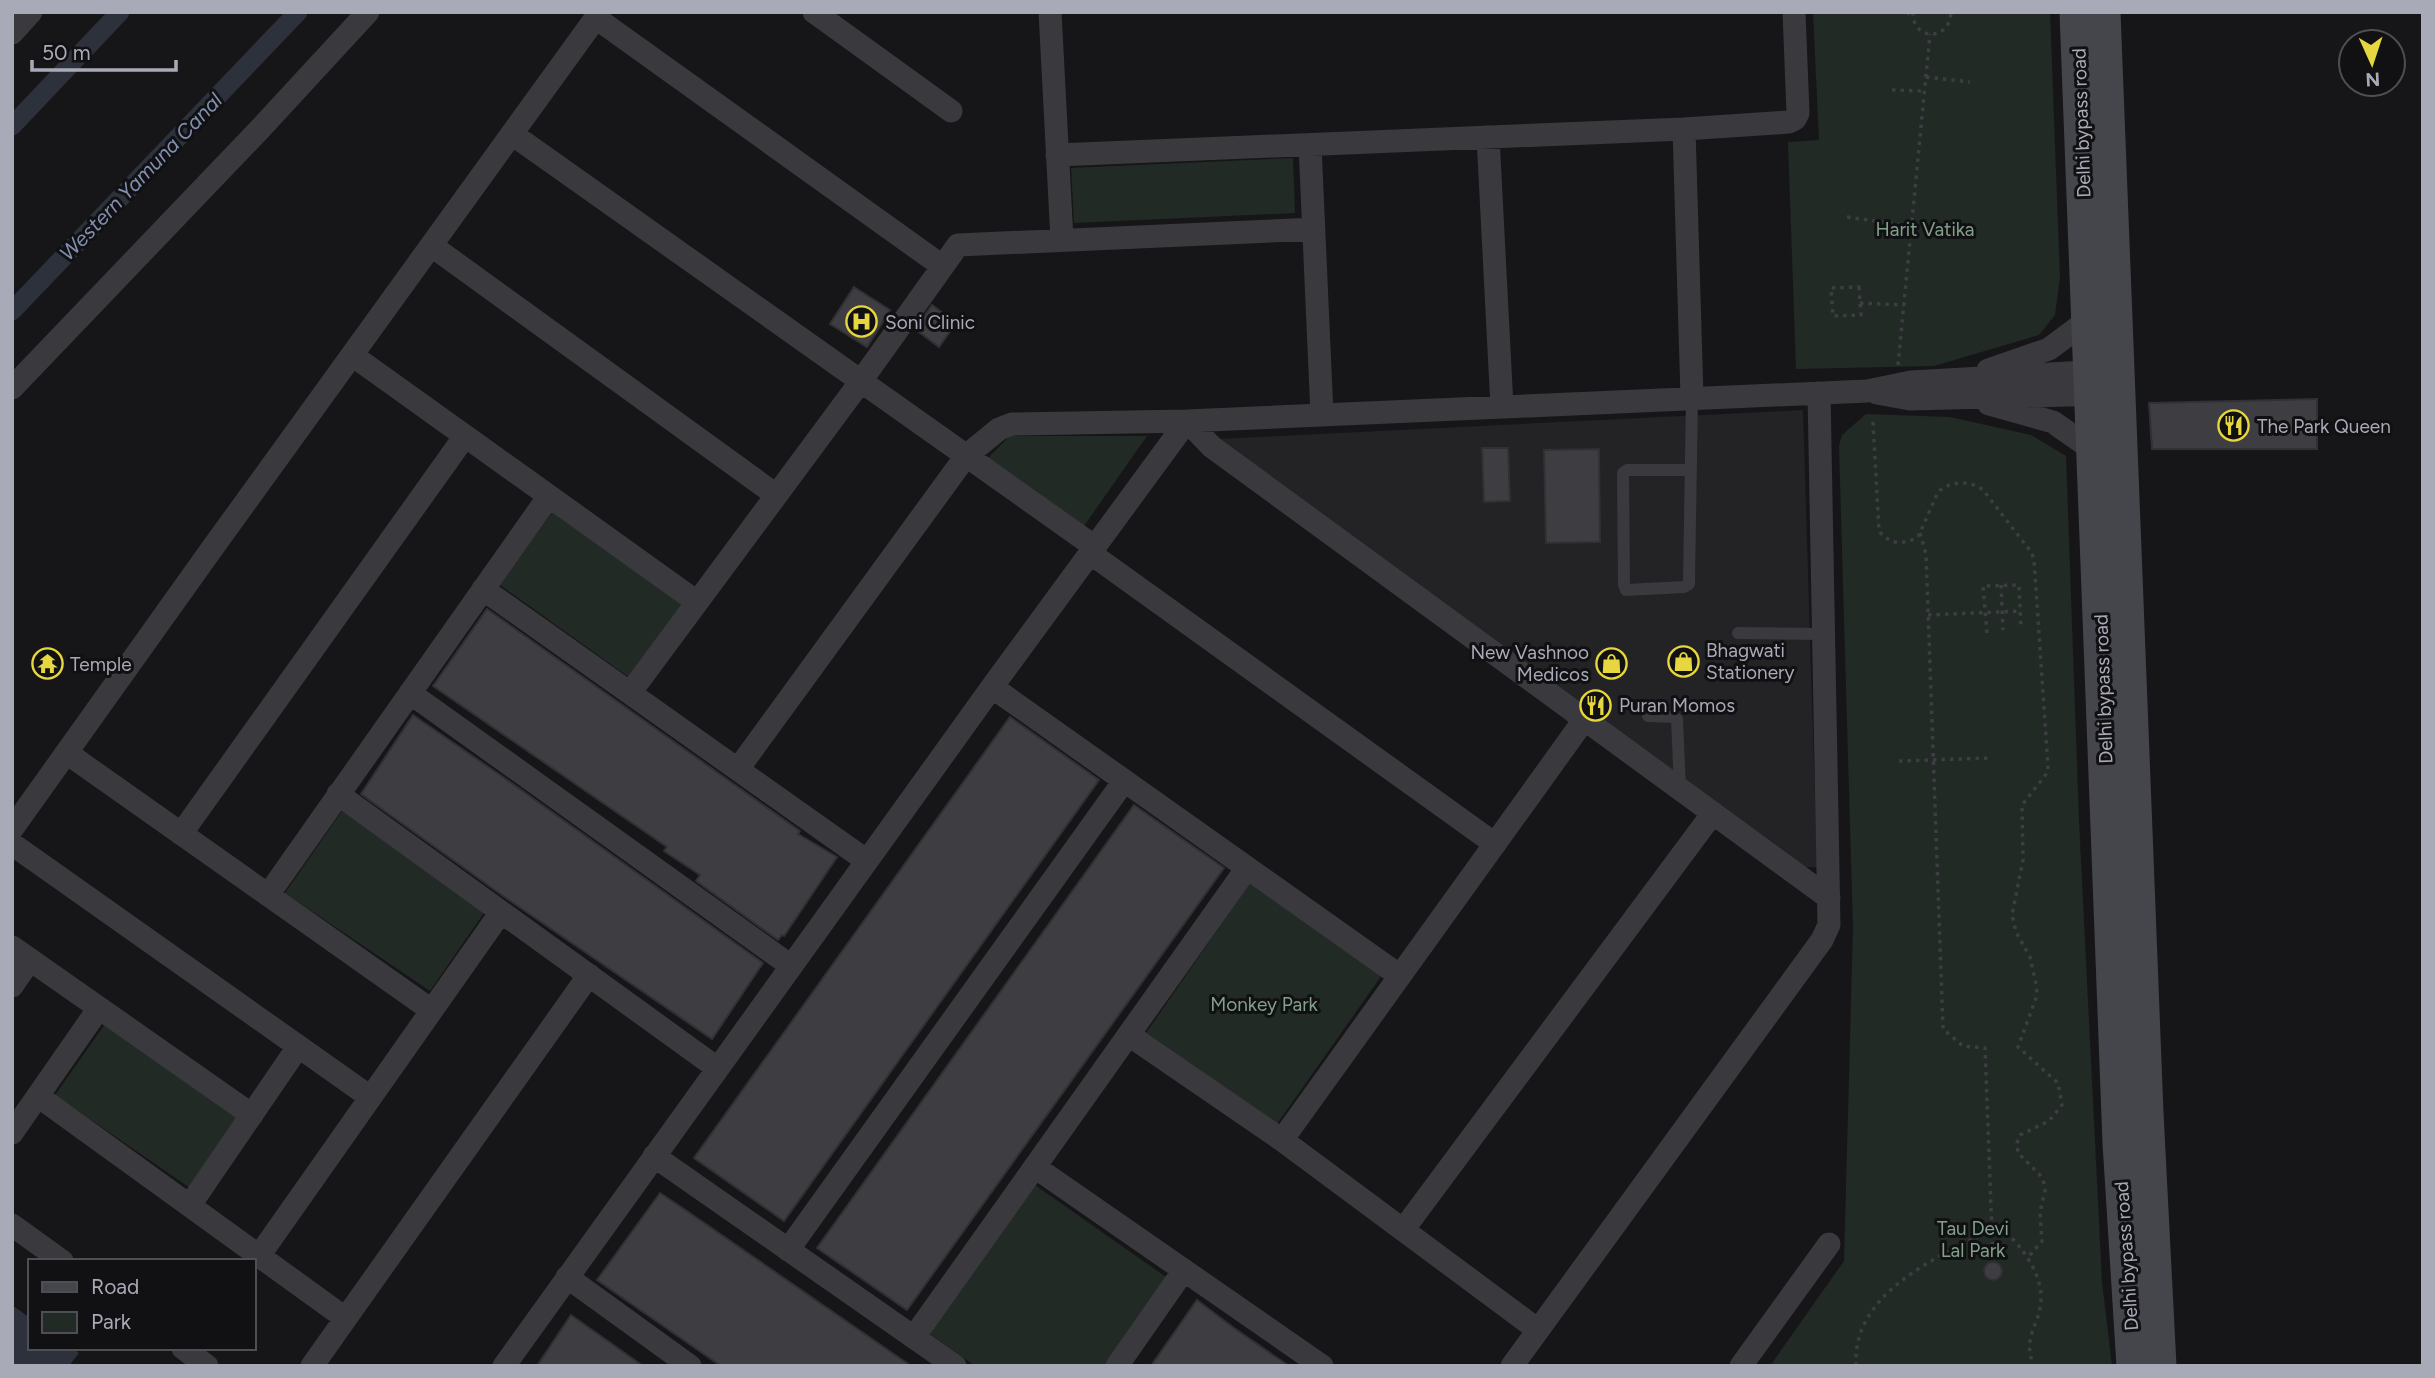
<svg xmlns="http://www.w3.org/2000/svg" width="2435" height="1378" font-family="Figtree,sans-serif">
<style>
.built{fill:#232225}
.green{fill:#222a25}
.water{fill:#2d313b}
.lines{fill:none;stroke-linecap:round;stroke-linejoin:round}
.canal{stroke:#2d313b;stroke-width:19}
.building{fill:#3e3e42;stroke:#313034;stroke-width:2}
.path{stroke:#3d3d43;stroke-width:3.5;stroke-dasharray:3.5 5;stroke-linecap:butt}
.lane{stroke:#3a393e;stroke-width:12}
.street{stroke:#3a393e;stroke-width:23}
.secondary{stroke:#45454c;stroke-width:33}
.labels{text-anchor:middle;stroke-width:6;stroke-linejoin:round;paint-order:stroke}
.street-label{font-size:19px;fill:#a9aab7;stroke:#111113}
.park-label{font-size:19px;fill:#81a18b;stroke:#111113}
.poi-label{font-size:19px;fill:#a9aab7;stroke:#111113;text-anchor:start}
.water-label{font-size:21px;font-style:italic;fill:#828fb0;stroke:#111113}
</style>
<rect width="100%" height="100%" fill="#161618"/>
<path class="built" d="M1803 410 1817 867H1802L1219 439Z"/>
<path class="green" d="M1813 12H2050L2060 278 2055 315 2039 335 1934 366 1796 369 1788 142 1819 140Z
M1293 158 1295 213 1074 223 1071 168Z
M1866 414 1950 417 2031 435 2066 456 2079 821 2102 1282 2112 1366H1775L1772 1363 1844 1261 1853 928 1839 446 1842 435Z
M1010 436H1147L1084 526 988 458Z
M555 508 686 602 630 678 500 585Z
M342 811 486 910 430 991 285 893Z
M1250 883 1382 975 1277 1124 1146 1033Z
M105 1024 239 1116 190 1188 55 1095Z
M1035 1185 1166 1277 1104 1366H975L930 1334Z"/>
<path class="water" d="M12 1305 30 1318V1348H72L79 1353 69 1366H12Z"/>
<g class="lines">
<path class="canal" d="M12 126 120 12
M12 311 298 12"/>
</g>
<path class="building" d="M854 287 890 310 867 347 830 324Z
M932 305 956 323 939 347 915 329Z
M2317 399V449H2152L2149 403Z
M1482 448H1508L1510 501 1484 502Z
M1599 449 1600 542 1546 543 1544 450Z
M487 609 800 831 798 834 837 857 784 936 782 935 778 940 696 881 700 875 664 851 667 847 433 686Z
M413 715 503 777 763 963 712 1039 506 898 361 794Z
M1010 717 1099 780 784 1221 694 1158Z
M1134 805 1224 868 907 1310 817 1248Z
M660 1193 684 1209 911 1366H721L597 1280Z
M1984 1271a9 9 0 1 1 18 0a9 9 0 1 1-18 0Z
M1197 1300 1234 1328 1289 1366H1151Z
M571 1315 643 1366H537Z"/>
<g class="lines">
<path class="path" d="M1907 12 1912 17
M1913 12C1912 41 1950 42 1951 12
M1926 77 1970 82
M1892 90 1924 91
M1847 217 1911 226
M1859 287 1861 315 1833 316 1831 288Z
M1860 303 1904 305
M1898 365 1930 34
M1873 422 1879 531C1890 545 1903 545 1918 537L1938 492C1949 481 1971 480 1983 490L2032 553 2034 560 2048 767 2047 773 2022 805 2023 860 2012 915 2016 932 2030 957 2037 988 2036 998 2018 1047 2058 1083 2062 1105 2049 1121 2020 1135 2017 1143 2018 1153 2040 1175 2044 1183 2045 1191 2040 1212 2042 1241 2031 1254 2026 1256
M1920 533 1926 554 1943 1029 1963 1046 1985 1048 1993 1260
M2001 585 2003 630
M1928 615 2020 611
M1987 633 1983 586 2019 585 2021 628
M1899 761 1989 758
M1992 1223C2015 1235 2042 1271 2041 1298 2041 1325 2021 1336 2034 1366
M1856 1366C1852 1295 1931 1260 1985 1233L1992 1226"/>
<path class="lane" d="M1691 470H1627L1623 473 1624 585 1626 590 1684 587 1689 584V581L1692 397
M1738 633 1824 634
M1648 716 1674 717 1677 719 1680 789"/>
<path class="street" d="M814 12 951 111
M1050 12 1062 240
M596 18 942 266
M12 33 31 12
M1684 129 1692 397
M512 134 1095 547
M1488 137 1502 407
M1310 145 1322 415
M1057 155 1684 129 1789 122 1795 119 1798 113 1794 12
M432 246 776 495
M352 355 697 602
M1988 370 2049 349 2088 320
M12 388 260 129 368 12
M1877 393 1910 399 2105 394
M1989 404 2053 422 2093 450
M1090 553 1495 844
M483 589 867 861
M992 687 1400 976
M410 693 791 966
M630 693 861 381 958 245 1314 229
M67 753 431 1010
M738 769 966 456 999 429 1012 424 1187 421 1212 447 1829 898
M338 794 717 1068
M12 829 211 550 600 12
M181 834 465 436
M12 844 370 1097
M268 895 549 496
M12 947 252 1115
M12 986 30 960
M1129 1035 1282 1140 1538 1330
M38 1096 345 1318
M12 1133 99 1008
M1282 1140 1584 720
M654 1156 955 1366
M1035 1167 1322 1366
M190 1205 298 1047
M12 1225 62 1261
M1403 1230 1713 813
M788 1250 1124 781
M259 1256 501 912
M567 1277 690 1366
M914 1337 1247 868
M183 1348 207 1366
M312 1366 589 975
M504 1366 992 687 1187 421 1867 391 1911 382 2102 371
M1117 1366 1184 1270
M1512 1366 1822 940 1829 925 1819 393
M1741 1366 1829 1244"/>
<path class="secondary" d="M2076 12 2119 1143 2133 1366
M2104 12 2147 1113 2160 1366"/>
</g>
<defs>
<symbol id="hospital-ring" viewBox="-11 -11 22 22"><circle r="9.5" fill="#111113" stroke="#e6d740" stroke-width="1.5"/><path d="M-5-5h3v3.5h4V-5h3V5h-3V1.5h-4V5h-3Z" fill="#e6d740"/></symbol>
<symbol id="restaurant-ring" viewBox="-11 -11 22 22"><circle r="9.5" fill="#111113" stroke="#e6d740" stroke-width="1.5"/><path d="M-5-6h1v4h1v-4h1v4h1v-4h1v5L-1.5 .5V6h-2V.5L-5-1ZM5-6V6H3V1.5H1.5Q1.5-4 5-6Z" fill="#e6d740"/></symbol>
<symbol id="shop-ring" viewBox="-11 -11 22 22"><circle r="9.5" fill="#111113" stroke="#e6d740" stroke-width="1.5"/><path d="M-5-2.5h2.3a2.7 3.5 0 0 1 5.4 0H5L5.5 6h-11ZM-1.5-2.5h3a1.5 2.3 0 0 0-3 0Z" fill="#e6d740"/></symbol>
<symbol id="temple-ring" viewBox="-11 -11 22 22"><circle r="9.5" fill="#111113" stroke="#e6d740" stroke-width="1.5"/><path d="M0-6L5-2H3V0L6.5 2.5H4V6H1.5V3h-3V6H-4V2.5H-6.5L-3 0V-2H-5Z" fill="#e6d740"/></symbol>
</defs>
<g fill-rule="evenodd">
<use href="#hospital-ring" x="844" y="304" width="35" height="35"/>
<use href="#restaurant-ring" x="2216" y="408" width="35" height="35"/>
<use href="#shop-ring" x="1666" y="644" width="35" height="35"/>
<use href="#shop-ring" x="1594" y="646" width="35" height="35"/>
<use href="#temple-ring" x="30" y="646" width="35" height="35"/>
<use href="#restaurant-ring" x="1578" y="688" width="35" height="35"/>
</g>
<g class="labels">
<g class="street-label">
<text transform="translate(2081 123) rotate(-92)" y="7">Delhi bypass road</text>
<text transform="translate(2103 689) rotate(-92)" y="7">Delhi bypass road</text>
<text transform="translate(2126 1256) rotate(-94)" y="7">Delhi bypass road</text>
</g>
<g class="park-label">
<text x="1925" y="236">Harit Vatika</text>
<text x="1264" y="1011">Monkey Park</text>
<text x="1973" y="1235">Tau Devi<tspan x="1973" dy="22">Lal Park</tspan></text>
</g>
<g class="poi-label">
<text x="885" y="329">Soni Clinic</text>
<text x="2257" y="433">The Park Queen</text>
<text x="1706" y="657">Bhagwati<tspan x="1706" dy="22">Stationery</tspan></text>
<text x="1589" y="659" text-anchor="end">New Vashnoo<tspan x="1589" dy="22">Medicos</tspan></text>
<text x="70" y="671">Temple</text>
<text x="1619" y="712">Puran Momos</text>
</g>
<g class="water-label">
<text transform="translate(141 177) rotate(-46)" y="7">Western Yamuna Canal</text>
</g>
</g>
<rect width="2435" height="1378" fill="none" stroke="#a9aab7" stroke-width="28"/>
<rect x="28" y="1259" width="228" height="91" fill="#111113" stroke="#4e4e55" stroke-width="2"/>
<rect x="42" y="1282" width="35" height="10" fill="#45454c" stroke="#4e4e55" stroke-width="2"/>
<text x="91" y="1294" font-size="21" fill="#a9aab7">Road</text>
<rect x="42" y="1312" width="35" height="21" fill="#222a25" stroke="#4e4e55" stroke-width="2"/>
<text x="91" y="1329" font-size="21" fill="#a9aab7">Park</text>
<g transform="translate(2372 63) rotate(177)"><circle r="33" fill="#111113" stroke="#4e4e55" stroke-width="2"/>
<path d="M0-5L12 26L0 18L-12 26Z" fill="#e6d740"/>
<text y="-10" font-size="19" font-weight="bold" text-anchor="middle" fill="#a9aab7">N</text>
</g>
<path d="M32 60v10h144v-10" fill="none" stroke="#a9aab7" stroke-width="3.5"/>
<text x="42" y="60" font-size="21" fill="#a9aab7" stroke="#111113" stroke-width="5" paint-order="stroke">50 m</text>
</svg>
